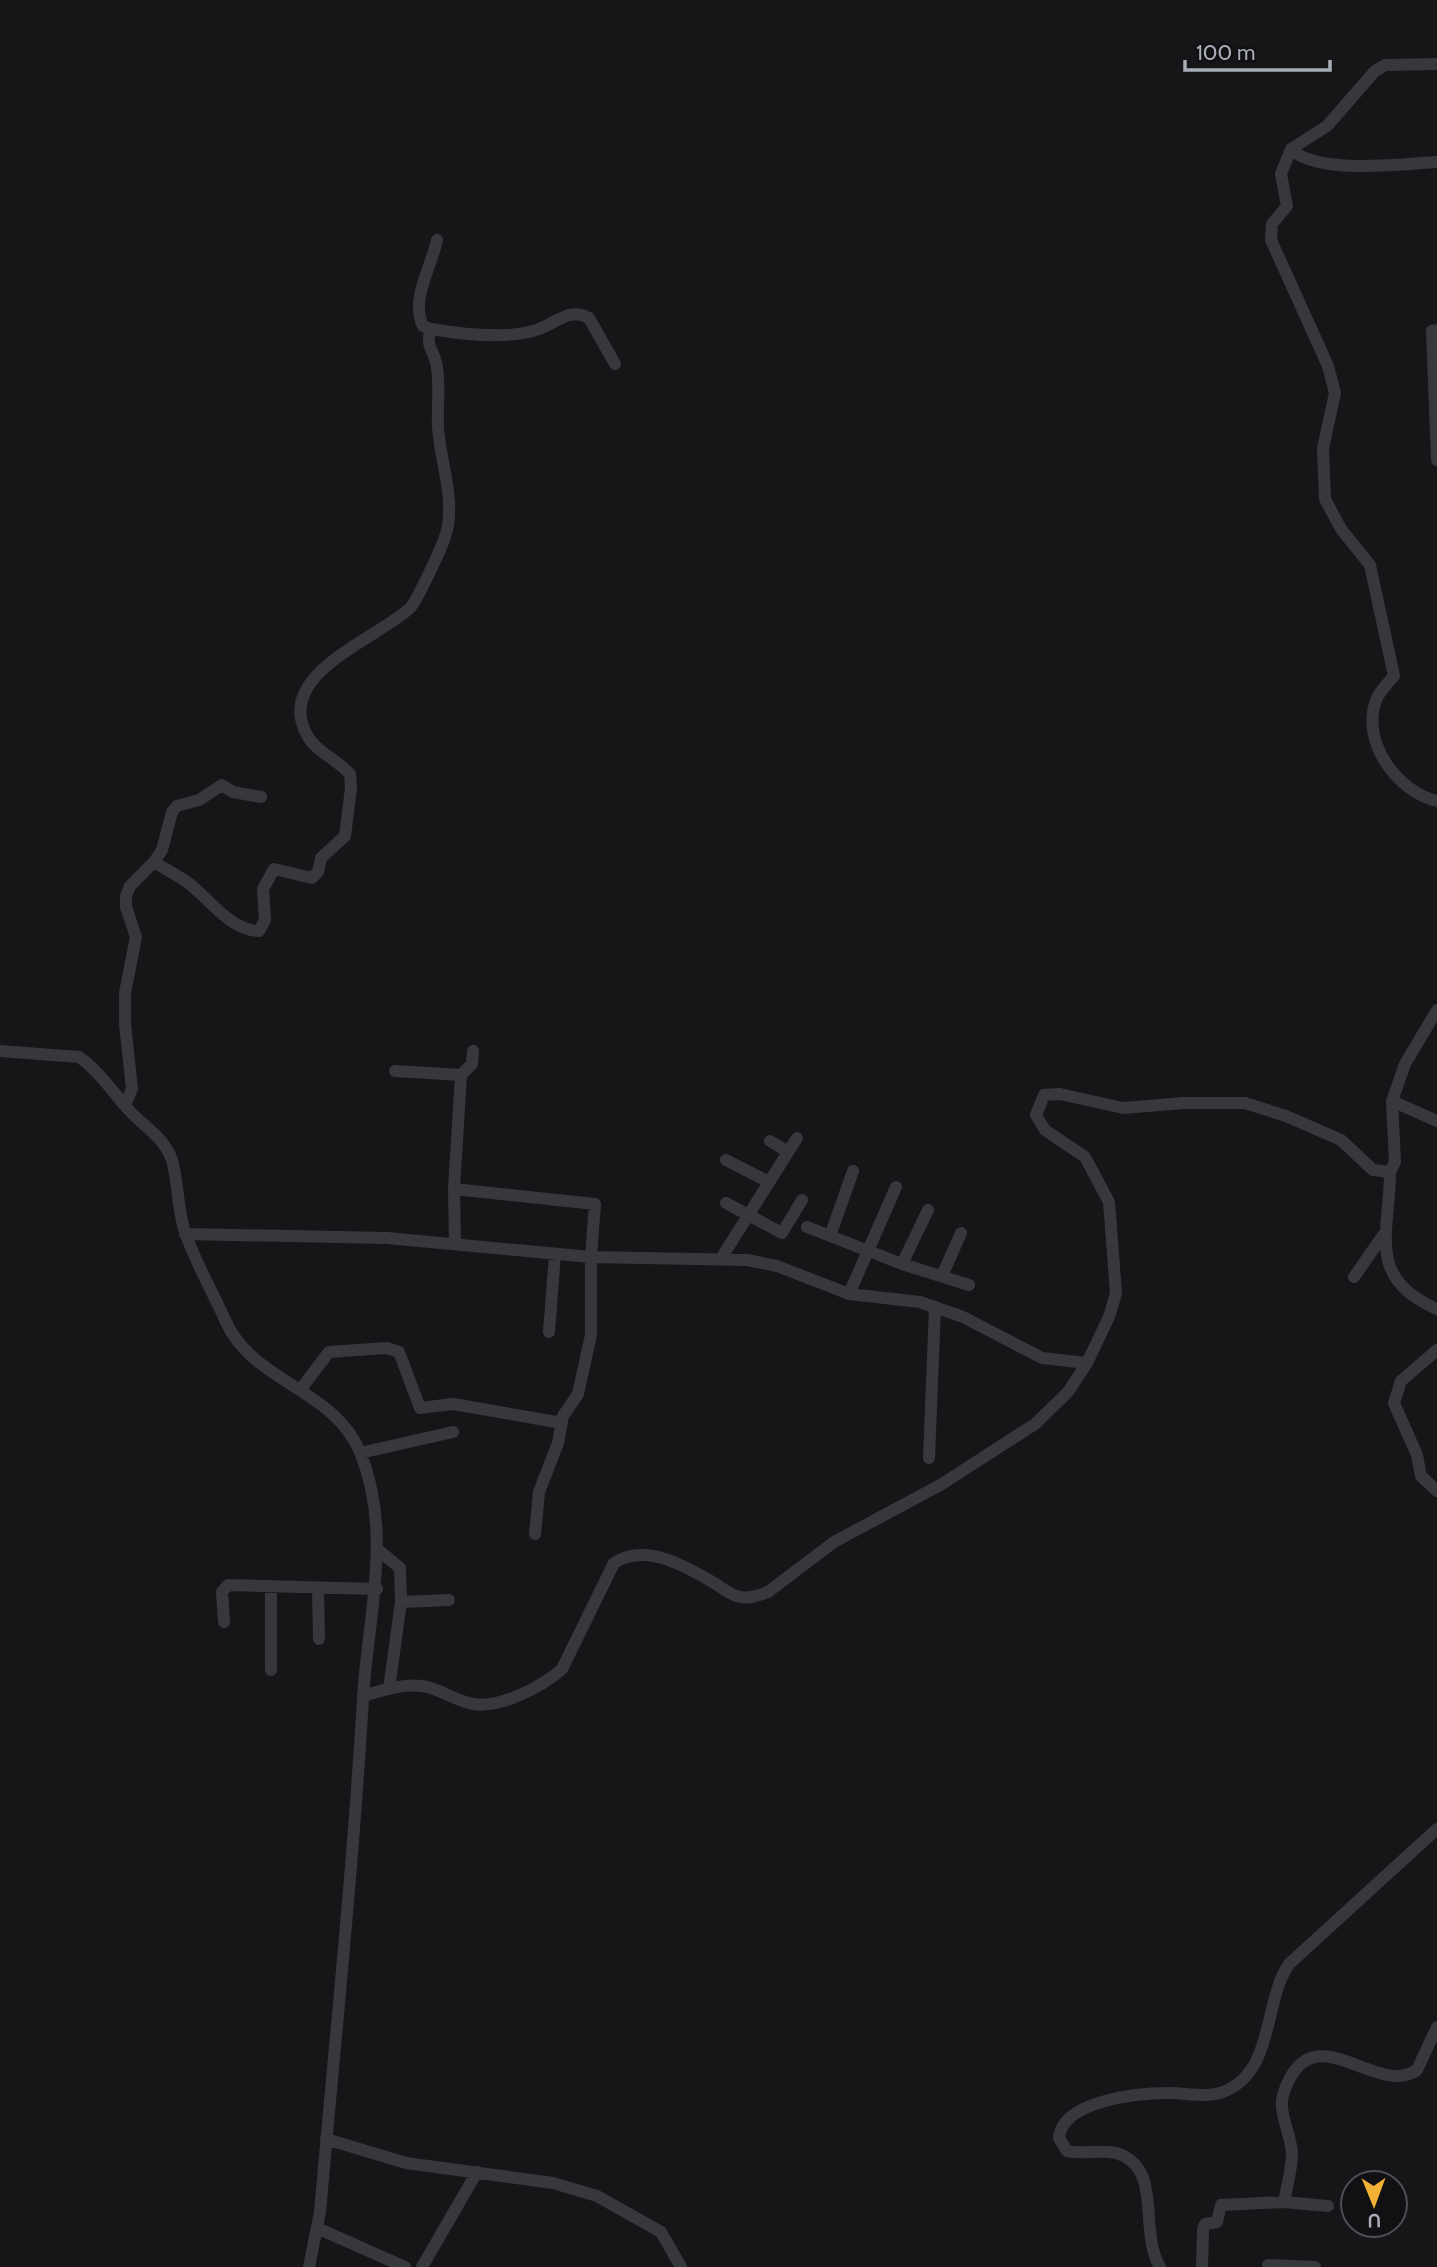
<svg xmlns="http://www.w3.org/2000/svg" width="1437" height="2267" font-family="Cabin,sans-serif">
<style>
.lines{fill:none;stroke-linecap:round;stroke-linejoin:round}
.minor{stroke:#37383d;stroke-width:12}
</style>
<rect width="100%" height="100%" fill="#161618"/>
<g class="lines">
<path class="minor" d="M1437 64 1385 65 1375 71 1327 126 1291 149 1281 174 1287 206 1272 224 1271 240 1328 366 1335 393 1323 448 1325 499 1341 529 1370 565 1394 676C1388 683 1381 690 1377 698 1359 740 1397 792 1437 801
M1291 149C1317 175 1401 164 1437 162
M431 329 423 326C410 300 432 265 437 240
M1437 330 1432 331 1437 460
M154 862C165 869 177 875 187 882 209 898 229 930 259 931L265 920 263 889 274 869 312 878 318 872 321 858 345 836 351 788 350 774C338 760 315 751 307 735 273 674 377 639 410 608 417 601 441 549 445 537 457 501 440 463 438 427 437 408 440 388 437 368 436 352 424 347 431 329 461 334 510 340 539 329 556 323 570 307 589 318L615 364
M0 1051 79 1057C98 1070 112 1091 127 1108 143 1127 163 1135 172 1160 179 1185 177 1211 186 1235 197 1265 213 1293 226 1322 253 1382 335 1390 360 1452 393 1533 368 1615 363 1698 353 1869 335 2041 320 2212L309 2267
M395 1071 461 1075 472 1064 473 1051
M1392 1101 1437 1121
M125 1105 132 1089 125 1024V993L136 937 126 907V896L130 886 154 862 162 850 172 812 177 806 199 800 222 785 233 792 261 797
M770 1141 788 1152
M726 1160 769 1182
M1390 1172C1390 1232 1365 1278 1437 1309
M454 1189 595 1204 591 1257V1335L578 1394 563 1416 558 1443 539 1492 535 1534
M726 1203 782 1233 802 1200
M807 1227 902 1264 969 1285
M185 1234 387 1238 591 1257 747 1260 777 1266 849 1294 920 1302 963 1317 1042 1358 1087 1363
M830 1236 853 1171
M455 1242 454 1189 461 1075
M720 1260 797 1138
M902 1264 928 1210
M942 1276 961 1233
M1354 1277 1384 1234
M849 1294 896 1187
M549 1332 555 1254
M1437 1350 1401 1381 1394 1403 1417 1455 1421 1476 1437 1491
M300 1390 329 1352 387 1348 399 1352 420 1408 453 1404 562 1423
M360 1453 453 1432
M929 1458 935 1307
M377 1549 400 1568 401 1602
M318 1589 319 1639
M224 1622 222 1592 228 1585 377 1589
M271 1670V1588
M389 1689 401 1602 449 1600
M363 1696C382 1690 402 1684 422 1686 439 1688 455 1701 473 1704 500 1709 543 1686 562 1669L614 1563C646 1542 687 1567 716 1584 723 1589 732 1596 741 1597 750 1599 759 1595 768 1592L834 1542 942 1484 1035 1424 1068 1392 1087 1363 1109 1317 1116 1293 1109 1202 1085 1157 1045 1130 1036 1115 1044 1095 1060 1094 1123 1108 1183 1103H1245L1286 1116 1341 1140 1373 1170 1390 1172 1395 1162 1392 1101 1405 1064 1437 1010
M326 2139 406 2163 553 2183 597 2196 661 2232 681 2267
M1284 2202C1287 2186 1292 2169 1292 2153 1291 2135 1278 2112 1283 2095 1310 2008 1376 2099 1417 2070L1437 2027
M317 2228 405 2267
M1268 2265 1315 2267
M422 2267 477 2172
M1160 2267C1138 2230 1164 2167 1116 2153 1100 2149 1083 2155 1067 2151L1059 2138C1062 2100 1140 2093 1169 2093 1186 2093 1207 2098 1223 2092 1275 2072 1263 2002 1289 1964L1437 1829
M1202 2267 1203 2229 1205 2224 1217 2222 1221 2205 1284 2202 1328 2206"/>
</g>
<g transform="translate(1374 2204) rotate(179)"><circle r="33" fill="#111113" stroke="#4d4f55" stroke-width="2"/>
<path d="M0-5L12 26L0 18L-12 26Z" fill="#f2b134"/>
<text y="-10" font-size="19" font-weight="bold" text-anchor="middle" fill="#a8adb8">U</text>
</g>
<path d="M1185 60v10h145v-10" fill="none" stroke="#a8adb8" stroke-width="3.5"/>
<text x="1196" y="60" font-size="21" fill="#a8adb8" stroke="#111113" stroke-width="5" paint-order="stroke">100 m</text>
</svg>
